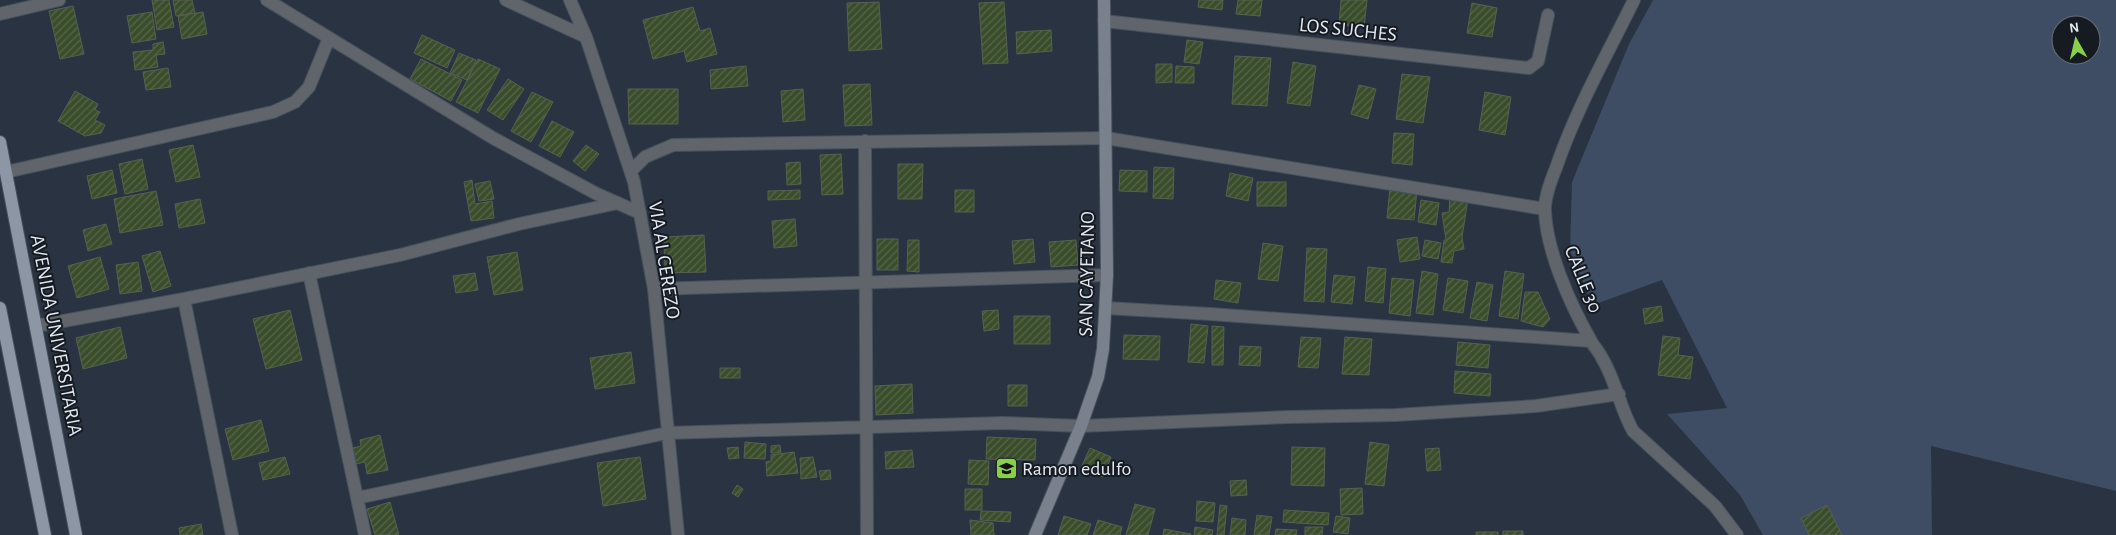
<svg xmlns="http://www.w3.org/2000/svg" width="2116" height="535" font-family="'Alegreya Sans',sans-serif">
<style>
.green{fill:#3e4d64;fill-rule:evenodd}
.building{fill:url(#building-hatch);stroke:#576150}
.lines{fill:none;stroke-linecap:round;stroke-linejoin:round}
.street-casing{stroke:#47505d;stroke-width:14}
.secondary-casing{stroke:#47505d;stroke-width:14}
.primary-casing{stroke:#47505d;stroke-width:14}
.street{stroke:#60656c;stroke-width:12}
.secondary{stroke:#79818d;stroke-width:12}
.primary{stroke:#8c96a5;stroke-width:12}
.labels{text-anchor:middle;stroke-width:4;stroke-linejoin:round;paint-order:stroke}
.street-label{font-size:20px;fill:#e2e9f2;stroke:#161a21}
.poi-label{font-size:20px;fill:#e2e9f2;stroke:#161a21;text-anchor:start}
</style>
<defs>
<pattern id="building-hatch" width="6" height="6" patternUnits="userSpaceOnUse" patternTransform="scale(1.25)"><rect width="6" height="6" fill="#3a4d2b"/><path d="M-1 1l2-2M0 6l6-6M5 7l2-2" fill="none" stroke="#56674a"/></pattern>
</defs>
<rect width="100%" height="100%" fill="#293341"/>
<path class="green" d="M1653 0H2116V491L1931 446 1932 535H1763L1740 495 1667 414 1727 408 1662 280 1593 305 1570 251 1572 182 1629 44ZM2061 25H2091V55H2061Z"/>
<path class="building" d="M152 0H169L174 27 157 30Z
M173 0H192L195 13 176 16Z
M1199 0H1223L1222 10 1198 7Z
M1238 0H1262L1260 16 1236 14Z
M1341 0H1367L1364 27 1339 25Z
M879 2 882 49 849 51 847 3Z
M1004 2 1008 63 983 64 979 3Z
M1472 3 1497 8 1492 37 1467 33Z
M73 6 84 54 60 59 49 11Z
M693 7 700 31 710 28 717 54 687 62 684 51 653 59 643 20Z
M152 12 156 39 132 43 127 16Z
M203 12 207 34 182 39 178 16Z
M1051 30 1052 51 1017 54 1016 32Z
M422 35 455 50 447 68 414 53Z
M1187 40 1203 42 1199 64 1184 62Z
M163 42 165 54 156 55 158 67 135 70 133 52 153 50V44Z
M459 53 476 60 467 80 450 73Z
M1235 56 1271 58 1267 106 1232 104Z
M421 59 462 80 451 101 410 79Z
M478 59 500 69 478 113 456 102Z
M1293 62 1316 66 1310 106 1287 103Z
M1156 64H1172V82L1156 83Z
M746 66 748 86 711 89 710 70Z
M1176 66 1194 67V83H1175Z
M168 68 171 87 146 90 143 72Z
M1402 74 1430 77 1423 123 1396 119Z
M508 79 524 89 503 120 487 110Z
M870 84 872 125 845 126 843 85Z
M1359 85 1376 89 1368 119 1351 114Z
M628 89H678V124H629Z
M803 89 805 120 783 122 781 91Z
M75 91 98 104 95 110 100 112 95 120 105 125 101 133 85 136 58 121Z
M532 92 553 102 531 142 511 131Z
M1485 92 1511 97 1505 135 1479 130Z
M552 121 574 132 560 157 539 146Z
M1394 133 1414 134 1412 165 1392 163Z
M193 145 200 177 176 182 169 150Z
M586 145 599 154 585 171 573 161Z
M841 154 843 194 822 195 820 155Z
M142 159 148 189 125 194 119 164Z
M800 162 801 184 787 185 786 163Z
M898 164H923L922 199H898Z
M1154 167 1174 168 1173 199 1153 198Z
M112 170 117 193 92 199 87 176Z
M1120 170 1147 171V192L1119 191Z
M1230 173 1253 178 1248 201 1226 196Z
M472 180 475 204 492 201 494 218 471 221 464 182Z
M490 181 494 199 479 201 475 184Z
M1257 182H1286V206H1257Z
M1390 188 1417 190 1414 220 1387 218Z
M800 190V199L768 200V191Z
M955 190H974V212H955Z
M156 191 163 225 120 233 114 199Z
M1450 197 1468 199 1462 237 1464 249 1454 251 1452 263 1441 262 1444 240H1446L1442 213 1449 212Z
M200 199 205 223 179 228 175 204Z
M1421 200 1439 203 1436 225 1418 222Z
M795 219 797 246 774 248 772 221Z
M106 224 112 244 88 251 83 230Z
M704 235 706 272 665 273 664 237Z
M1417 237 1420 259 1400 262 1397 240Z
M877 239H898V270H877Z
M1033 239 1035 262 1014 264 1012 241Z
M908 240H919V272L907 271Z
M1076 240 1078 265 1051 267 1049 242Z
M1425 240 1441 243 1438 259 1422 256Z
M1263 243 1283 246 1278 281 1258 279Z
M1307 248 1327 249 1324 302 1304 301Z
M160 251 171 286 153 292 142 256Z
M517 252 523 290 494 295 487 257Z
M100 257 109 289 77 298 68 266Z
M138 262 142 291 120 294 116 265Z
M1368 267 1386 269 1383 303 1365 301Z
M1422 271 1438 274 1433 315 1416 313Z
M1505 271 1524 274 1518 319 1499 316Z
M475 273 478 290 456 293 453 276Z
M1334 275 1355 277 1352 304 1331 302Z
M1392 278 1414 280 1410 316 1389 313Z
M1448 278 1468 281 1463 313 1443 310Z
M1216 280 1241 283 1238 303 1214 299Z
M1477 282 1493 285 1487 321 1470 318Z
M1525 292H1538L1550 319 1543 327 1521 321Z
M1661 306 1663 321 1645 324 1643 309Z
M290 310 302 360 266 369 253 319Z
M998 310 999 329 984 331 982 311Z
M1014 316H1050V344H1014Z
M1191 324 1208 326 1204 363 1188 362Z
M1212 326 1224 327 1223 365H1212Z
M120 327 127 358 83 369 76 338Z
M1124 335 1160 336 1159 360 1123 359Z
M1663 336 1680 338 1678 355 1693 357 1690 379 1658 375Z
M1301 337 1321 338 1318 368 1298 367Z
M1345 337 1372 339 1369 375 1342 374Z
M1458 342 1490 345 1488 368 1456 365Z
M1240 346 1261 347 1260 366 1239 365Z
M631 352 635 383 595 389 590 358Z
M720 368H740V378H720Z
M1455 371 1491 374 1490 396 1454 393Z
M912 384 913 413 876 415 875 386Z
M1008 385H1027V406H1008Z
M261 420 269 451 233 460 225 429Z
M380 435 388 470 367 474 365 462 356 464 353 448 361 446 360 440Z
M987 437 1036 439 1035 460 986 459Z
M745 442 766 444 765 459 744 458Z
M1370 442 1389 445 1384 486 1365 484Z
M780 445 781 453H771V446Z
M738 447 739 458 729 459 727 448Z
M1292 447 1325 448 1324 486 1291 485Z
M1090 448 1111 457 1103 477 1081 468Z
M1439 448 1441 470 1427 471 1425 449Z
M912 450 914 467 886 469 885 452Z
M794 452 798 473 767 476 766 462 771 461V455Z
M285 457 290 474 263 480 259 463Z
M640 457 646 499 603 506 597 463Z
M813 457 817 477 801 479 800 458Z
M969 460 989 461 988 485 968 484Z
M830 470 831 479 821 480 819 471Z
M1246 480 1247 495 1231 496 1230 481Z
M737 485 743 489 738 497 732 493Z
M1362 488 1363 514 1341 515 1340 489Z
M965 489H982V510H965Z
M1197 501 1215 503 1213 522 1196 521Z
M390 502 399 535H375L367 509Z
M1135 504 1155 509 1148 535H1126Z
M1220 505 1227 506 1224 535H1217Z
M1827 505 1842 535H1809L1801 518Z
M1284 510 1329 513 1328 525 1283 522Z
M981 511 1011 512 1010 522 980 520Z
M1257 515 1272 517 1269 535H1254Z
M1064 516 1091 524 1087 535H1058Z
M1336 516 1350 518 1348 534 1333 532Z
M1232 518 1246 520 1245 535H1230Z
M970 520 993 523 994 535H971Z
M1098 520 1122 527 1120 535H1093Z
M201 524 203 535H180L179 528Z
M1195 527 1213 530 1212 535H1194Z
M1305 527H1323L1322 535H1305Z
M1164 529 1191 534V535H1163Z
M1276 529 1297 530 1296 535H1275Z
M1503 531H1523V535H1503Z
M1476 532H1498V535H1476Z"/>
<g class="lines">
<defs>
<path id="street" d="M267 0 493 138 597 194 640 213
M506 0 586 37
M570 0 586 37 634 182 654 289 678 535
M1634 0C1607 55 1576 109 1556 168 1551 180 1544 198 1545 212 1547 252 1570 304 1590 339 1593 346 1599 351 1602 358 1616 381 1620 408 1633 431L1715 506 1737 535
M0 14 59 0
M1104 21 1529 68 1538 61 1548 15
M865 141 867 535
M631 171 645 157 673 145 1106 138 1545 209
M6 172 273 112 295 102 309 87 329 38
M309 273 365 535
M654 289 1107 275
M184 299 232 535
M1106 308 1210 314 1591 341
M36 326 184 299 400 255 519 224 618 203
M357 498 667 433 1002 423 1081 426 1288 417 1396 415 1536 406 1619 394"/>
<path id="secondary" d="M1035 535 1081 426 1098 377 1103 349 1107 275 1104 0"/>
<path id="primary" d="M0 142 76 535
M0 308 45 535"/>
</defs>
<use href="#street" class="street-casing"/>
<use href="#secondary" class="secondary-casing"/>
<use href="#primary" class="primary-casing"/>
<use href="#street" class="street"/>
<use href="#secondary" class="secondary"/>
<use href="#primary" class="primary"/>
</g>
<defs>
<symbol id="school-square" viewBox="-11 -11 22 22"><rect x="-9" y="-9" width="18" height="18" rx="4" fill="#88cf4a" stroke="#161a21"/><path d="M0-5L7-2L0 1L-7-2ZM-4 1L0 2.5L4 1V4Q0 6-4 4Z" fill="#111"/></symbol>
</defs>
<g fill-rule="evenodd">
<use href="#school-square" x="994" y="456" width="25" height="25"/>
</g>
<g class="labels">
<g class="street-label">
<text transform="translate(1348 29) rotate(6)" y="7">LOS SUCHES</text>
<text transform="translate(665 260) rotate(81)" y="7">VIA AL CEREZO</text>
<text transform="translate(1086 274) rotate(-89)" y="7">SAN CAYETANO</text>
<text transform="translate(1584 279) rotate(68)" y="7">CALLE 30</text>
<text transform="translate(57 335) rotate(79)" y="7">AVENIDA UNIVERSITARIA</text>
</g>
<g class="poi-label">
<text x="1022" y="475">Ramon edulfo</text>
</g>
</g>
<g transform="translate(2076 40) rotate(352)"><circle r="24" fill="#161a21" stroke="#686d75"/>
<path d="M0-4L9 19L0 12L-9 19Z" fill="#88cf4a"/>
<text y="-8" font-size="14" font-weight="bold" text-anchor="middle" fill="#e2e9f2">N</text>
</g>
</svg>
